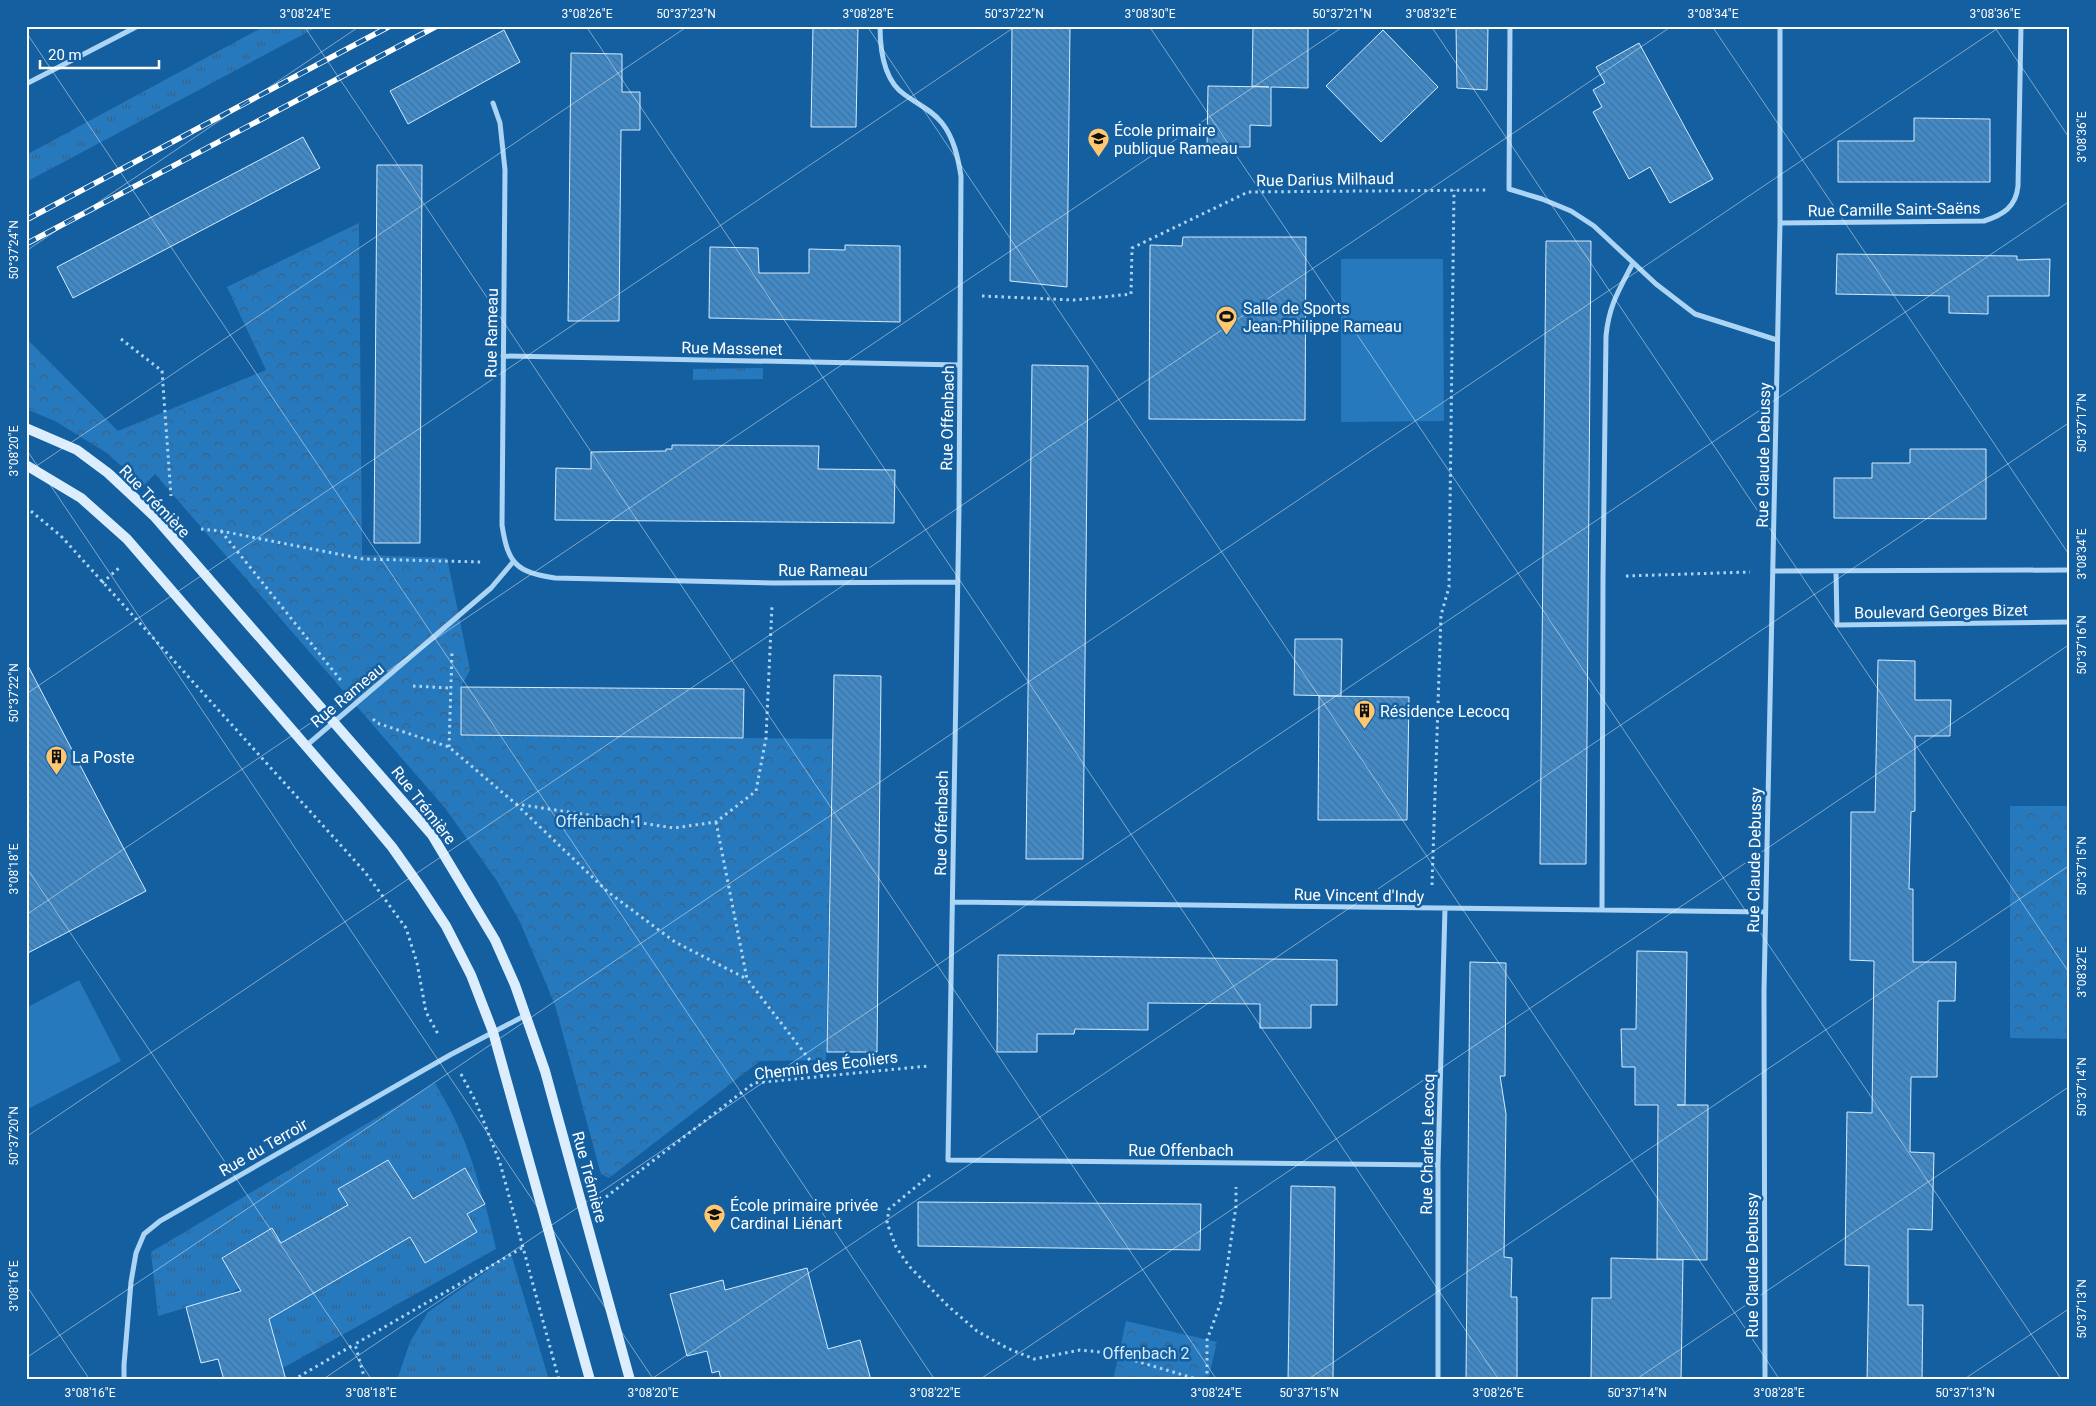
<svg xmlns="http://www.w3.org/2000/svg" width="2096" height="1406" font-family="Roboto,sans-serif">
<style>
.grass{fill:url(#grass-tufts)}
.forest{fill:url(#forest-crowns)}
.pitch{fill:#2779bd}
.building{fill:url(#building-back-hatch);stroke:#d5ebfd}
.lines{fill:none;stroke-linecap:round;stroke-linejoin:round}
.path{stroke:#acd4f4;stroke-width:3;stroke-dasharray:2.5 4;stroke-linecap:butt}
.street{stroke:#acd4f4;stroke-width:5}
.secondary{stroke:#dceefd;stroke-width:10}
.rail-casing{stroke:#fff;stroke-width:5.5}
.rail{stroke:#145fa0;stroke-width:4;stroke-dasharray:11;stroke-linecap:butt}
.ticks{fill:none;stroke:#fff;stroke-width:1;stroke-opacity:0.45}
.labels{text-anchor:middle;stroke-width:5;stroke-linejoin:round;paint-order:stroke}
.poi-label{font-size:16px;fill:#fff;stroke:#145fa0;text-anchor:start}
.street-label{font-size:16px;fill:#fff;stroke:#145fa0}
.park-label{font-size:16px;fill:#d5ebfd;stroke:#145fa0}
.neatline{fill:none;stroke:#fff;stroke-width:2}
.ticks-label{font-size:12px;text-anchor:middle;fill:#fff}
</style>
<defs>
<pattern id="grass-tufts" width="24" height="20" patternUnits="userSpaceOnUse" patternTransform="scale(1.25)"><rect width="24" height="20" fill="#2779bd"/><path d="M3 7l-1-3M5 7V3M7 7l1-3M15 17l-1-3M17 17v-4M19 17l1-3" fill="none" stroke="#3a6284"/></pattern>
<pattern id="forest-crowns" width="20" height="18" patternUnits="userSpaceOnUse" patternTransform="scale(1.25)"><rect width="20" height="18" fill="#2779bd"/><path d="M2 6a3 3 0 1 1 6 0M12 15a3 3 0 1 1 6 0" fill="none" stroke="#3a6284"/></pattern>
<pattern id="building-back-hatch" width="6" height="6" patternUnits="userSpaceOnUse" patternTransform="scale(1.25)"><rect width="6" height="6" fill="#418ac7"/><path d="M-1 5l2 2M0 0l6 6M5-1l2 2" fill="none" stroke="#457196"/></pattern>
</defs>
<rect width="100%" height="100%" fill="#145fa0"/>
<path class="grass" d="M265 26H319L26 182V155Z
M763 368V379L693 380V369Z
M435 1083C458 1121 473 1157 483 1201L465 1168 413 1199 388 1160 338 1189 348 1205 281 1243 271 1228 222 1257 239 1288 228 1295 158 1316 151 1252Z
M485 1203 496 1249 283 1368 269 1319 405 1229 425 1263 477 1232 467 1214Z
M511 1254 549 1380H397L410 1342 428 1312Z"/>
<path class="forest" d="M359 223 362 555 447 558 470 670 461 687V735L832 739 826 1060 760 1061 609 1178 601 1174 555 1005 520 922 497 881 445 808 155 474 143 486 107 453 55 421 26 409V338L118 431 266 370 227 287Z
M2010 806H2070V1039L2010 1038Z
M1126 1321 1217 1342 1208 1380H1113Z"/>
<path class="pitch" d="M1341 259H1443L1444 421 1341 422Z
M79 980 121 1061 26 1110V1008Z"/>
<path class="building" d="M813 26H858L856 127H811Z
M1012 26H1070L1067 287 1010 281Z
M1253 26H1308V88L1271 87V126L1250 125V147H1207L1208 86 1269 87 1252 86Z
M1456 26H1488L1487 90 1457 88Z
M504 30 520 62 408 124 390 91Z
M1383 30 1438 87 1381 142 1326 86Z
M1639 43 1713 179 1670 203 1650 167 1629 179 1593 112 1602 107 1593 90 1605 83 1596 67Z
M571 53 622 54V92H640V130H621L619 321H568Z
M1914 118 1990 119V182H1838V141H1914Z
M303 137 320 168 73 298 57 267Z
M377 165H422L420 543H374Z
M1183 237H1306L1305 420 1149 419 1150 245 1182 246Z
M1546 241H1591L1586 864H1540Z
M845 245 900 246V322L709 318 710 247 758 248 759 273H809V249L845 250Z
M1837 254 2017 256V260L2050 259 2049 296H1988V314L1949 313V296L1836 294Z
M1032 365 1088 366 1083 859H1026Z
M672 445 819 446 818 469 895 470 894 523 555 520 556 468 591 469V452L666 451V449H672Z
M1910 449H1986V519L1834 518V478H1872V463H1910Z
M1295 639H1342L1341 696 1294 695Z
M1878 660 1915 661V700H1951L1950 736H1915V811L1911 812 1909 889H1913V962H1956L1955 1001H1938L1937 1077H1911L1910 1152 1934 1153 1932 1230 1908 1229V1305H1923L1922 1380H1867L1869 1266 1845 1265 1847 1112 1872 1113 1874 961 1850 960 1851 812H1875Z
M26 662 146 891 26 954Z
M834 675 881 676 877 1052H827Z
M461 687 744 689 743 738 461 735Z
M1319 696 1409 697 1407 820H1318Z
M1637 951 1687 952 1685 1105H1677H1708L1707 1260 1657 1259 1658 1105H1635V1067H1622L1621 1029H1636Z
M998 955 1337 960V1005H1311V1028H1260V1004L1148 1003V1030L1075 1029 1074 1034H1037V1052H997Z
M1470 962 1506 963 1505 1076H1500L1506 1114 1504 1257 1512 1258 1511 1297H1517V1380H1466Z
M388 1160 413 1199 465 1168 485 1204 467 1214 477 1232 425 1263 410 1237 269 1319 286 1380H224L218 1359 201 1363 186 1307 241 1291 222 1258 272 1228 281 1243 348 1205 338 1189Z
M1291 1186 1335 1187 1333 1380H1288Z
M918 1202 1201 1204 1200 1250 918 1246Z
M1611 1258 1683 1260 1681 1380H1591L1592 1298H1611Z
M807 1268 828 1349 860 1340 871 1380H721L719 1371 712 1373 707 1351 687 1356 670 1294 723 1280 725 1290Z"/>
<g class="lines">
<path class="path" d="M982 296 1074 300 1131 294 1132 248 1248 192 1486 190
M121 339 162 371 171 496
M26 507 61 536 365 872 406 928 417 963 426 1012 438 1034
M201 529 221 531 363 559 482 562
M221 531 343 683
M1626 576 1750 572
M102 583 119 568
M413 686 450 688
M373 719 377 723 449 747 516 804 674 828 716 822 756 791 766 738 772 606
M449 747 452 653
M516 804 608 892 675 942 747 979
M716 822 747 979 823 1077
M1432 885 1441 615 1449 587 1454 190
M461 1074 476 1102 500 1163 559 1380
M930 1175 889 1209 887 1223 896 1247 909 1266 948 1306 977 1331 1007 1348 1034 1359 1080 1350 1109 1353 1200 1380
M606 1197 754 1083 928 1066
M293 1380 355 1344
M365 1380 355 1344 522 1248
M1207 1380V1340L1221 1302 1227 1268 1236 1206V1187"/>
<path class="street" d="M880 26C880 50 884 81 905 95 918 104 933 111 942 123 954 138 958 158 961 176L959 509 948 1160 1438 1165
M1510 26 1509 189 1542 199 1571 211 1594 226 1656 284 1695 314 1777 340
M26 84 138 26
M493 103 500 123 505 170 502 525C508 564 516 572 555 578L774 583 956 582
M1780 223 1984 221C2003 215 2016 207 2018 186L2021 26
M503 356 960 365
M1773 571 2070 570
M1836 571 1837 625 2070 622
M307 745 491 588 513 562
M953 902 1765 912
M1602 910 1603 577 1606 336C1609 305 1619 290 1633 263
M124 1380V1365L131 1282 136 1253 144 1234 160 1221 450 1055 526 1015
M1438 1380V1165L1445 908
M1765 1380 1764 991 1780 223V26"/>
<path class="secondary" d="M26 428 77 450 108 473 154 516 432 835 495 940 515 985 545 1071 630 1380
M26 465 81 498 127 539 357 805 392 847 421 888 446 926 471 975 493 1032 590 1380"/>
<defs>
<path id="rail" d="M26 220 390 26
M26 244 437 26"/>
</defs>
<use href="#rail" class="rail-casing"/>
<use href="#rail" class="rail"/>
</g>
<path class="ticks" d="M304 26 1217 1380M586 26 1499 1380M867 26 1780 1380M1149 26 2062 1380M1431 26 2070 974M1712 26 2070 556M1994 26 2070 139M26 30 32 26M26 32 935 1380M26 251 360 26M26 449 654 1380M26 473 688 26M26 694 1016 26M26 867 372 1380M26 915 1344 26M26 1137 1672 26M26 1285 90 1380M26 1358 2001 26M322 1380 2070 201M650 1380 2070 422M979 1380 2070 644M1307 1380 2070 865M1635 1380 2070 1086M1963 1380 2070 1308"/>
<defs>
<symbol id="school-pin" viewBox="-11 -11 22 30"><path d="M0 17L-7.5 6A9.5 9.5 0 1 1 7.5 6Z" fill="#ffc76f" stroke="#145fa0"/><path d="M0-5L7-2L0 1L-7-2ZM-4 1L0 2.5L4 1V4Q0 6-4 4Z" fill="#111"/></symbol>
<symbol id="stadium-pin" viewBox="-11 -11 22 30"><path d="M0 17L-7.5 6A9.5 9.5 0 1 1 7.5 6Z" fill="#ffc76f" stroke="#145fa0"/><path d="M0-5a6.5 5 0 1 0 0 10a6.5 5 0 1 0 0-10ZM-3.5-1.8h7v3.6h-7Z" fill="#111"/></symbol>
<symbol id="building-pin" viewBox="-11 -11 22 30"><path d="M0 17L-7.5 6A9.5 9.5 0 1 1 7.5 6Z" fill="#ffc76f" stroke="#145fa0"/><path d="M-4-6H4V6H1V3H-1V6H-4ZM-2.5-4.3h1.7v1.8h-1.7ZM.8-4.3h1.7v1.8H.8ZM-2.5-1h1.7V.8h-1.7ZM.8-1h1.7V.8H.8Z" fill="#111"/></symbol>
</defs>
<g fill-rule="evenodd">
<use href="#school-pin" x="1086" y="126" width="25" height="34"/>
<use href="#stadium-pin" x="1214" y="304" width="25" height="34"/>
<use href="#building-pin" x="1352" y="698" width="25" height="34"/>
<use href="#building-pin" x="44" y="744" width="25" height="34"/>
<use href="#school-pin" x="702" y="1202" width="25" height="34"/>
</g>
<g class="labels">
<g class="poi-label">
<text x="1114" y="136">École primaire<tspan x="1114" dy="18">publique Rameau</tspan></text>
<text x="1243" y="314">Salle de Sports<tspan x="1243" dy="18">Jean-Philippe Rameau</tspan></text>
<text x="1380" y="717">Résidence Lecocq</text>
<text x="72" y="763">La Poste</text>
<text x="730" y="1211">École primaire privée<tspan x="730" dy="18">Cardinal Liénart</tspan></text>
</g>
<g class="street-label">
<text transform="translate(1325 179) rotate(-1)" y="6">Rue Darius Milhaud</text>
<text transform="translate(1894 209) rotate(-1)" y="6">Rue Camille Saint-Saëns</text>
<text transform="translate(491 333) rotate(-89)" y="6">Rue Rameau</text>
<text transform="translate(732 348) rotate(1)" y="6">Rue Massenet</text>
<text transform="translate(947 418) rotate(-89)" y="6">Rue Offenbach</text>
<text transform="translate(1763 455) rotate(-89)" y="6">Rue Claude Debussy</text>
<text transform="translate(155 501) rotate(46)" y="6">Rue Trémière</text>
<text x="823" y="576">Rue Rameau</text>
<text transform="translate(1941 611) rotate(-1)" y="6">Boulevard Georges Bizet</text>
<text transform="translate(347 695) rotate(-40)" y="6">Rue Rameau</text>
<text transform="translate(424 805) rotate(52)" y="6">Rue Trémière</text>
<text transform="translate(941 823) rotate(-89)" y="6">Rue Offenbach</text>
<text transform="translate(1754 860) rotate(-89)" y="6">Rue Claude Debussy</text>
<text transform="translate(1359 895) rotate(1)" y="6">Rue Vincent d'Indy</text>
<text transform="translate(826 1065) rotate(-7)" y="6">Chemin des Écoliers</text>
<text transform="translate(1427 1144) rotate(-89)" y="6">Rue Charles Lecocq</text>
<text transform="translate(263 1147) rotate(-30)" y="6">Rue du Terroir</text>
<text x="1181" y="1156">Rue Offenbach</text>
<text transform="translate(590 1177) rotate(75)" y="6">Rue Trémière</text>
<text transform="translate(1752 1265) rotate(-90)" y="6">Rue Claude Debussy</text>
</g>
<g class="park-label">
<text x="599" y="827">Offenbach 1</text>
<text x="1146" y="1359">Offenbach 2</text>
</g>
</g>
<rect width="2096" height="1406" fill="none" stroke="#145fa0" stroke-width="55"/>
<path d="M40 60v8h119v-8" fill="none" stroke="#ffffff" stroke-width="2.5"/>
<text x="48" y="60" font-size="15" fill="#ffffff" stroke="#145fa0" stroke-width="4" paint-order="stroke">20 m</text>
<rect x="28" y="28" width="2040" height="1350" class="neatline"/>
<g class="ticks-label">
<text x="305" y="18">3°08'24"E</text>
<text x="587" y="18">3°08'26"E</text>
<text x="686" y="18">50°37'23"N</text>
<text x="868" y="18">3°08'28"E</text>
<text x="1014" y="18">50°37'22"N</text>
<text x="1150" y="18">3°08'30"E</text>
<text x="1342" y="18">50°37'21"N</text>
<text x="1431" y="18">3°08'32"E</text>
<text x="1713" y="18">3°08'34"E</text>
<text x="1995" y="18">3°08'36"E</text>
<text transform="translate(2082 137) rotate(-90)" y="4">3°08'36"E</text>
<text transform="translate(14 250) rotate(-90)" y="4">50°37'24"N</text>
<text transform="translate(2082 423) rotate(-90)" y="4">50°37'17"N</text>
<text transform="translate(14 451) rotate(-90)" y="4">3°08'20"E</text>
<text transform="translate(2082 554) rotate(-90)" y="4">3°08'34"E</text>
<text transform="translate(2082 645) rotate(-90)" y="4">50°37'16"N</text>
<text transform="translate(14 693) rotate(-90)" y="4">50°37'22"N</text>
<text transform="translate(2082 866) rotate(-90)" y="4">50°37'15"N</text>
<text transform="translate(14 869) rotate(-90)" y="4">3°08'18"E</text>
<text transform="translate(2082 972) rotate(-90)" y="4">3°08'32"E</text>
<text transform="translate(2082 1087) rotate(-90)" y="4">50°37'14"N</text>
<text transform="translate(14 1136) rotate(-90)" y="4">50°37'20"N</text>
<text transform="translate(14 1286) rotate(-90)" y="4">3°08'16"E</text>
<text transform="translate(2082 1309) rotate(-90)" y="4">50°37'13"N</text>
<text x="90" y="1397">3°08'16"E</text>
<text x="371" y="1397">3°08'18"E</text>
<text x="653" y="1397">3°08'20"E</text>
<text x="935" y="1397">3°08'22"E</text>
<text x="1216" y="1397">3°08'24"E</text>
<text x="1309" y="1397">50°37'15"N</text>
<text x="1498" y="1397">3°08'26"E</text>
<text x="1637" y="1397">50°37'14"N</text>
<text x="1779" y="1397">3°08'28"E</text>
<text x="1965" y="1397">50°37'13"N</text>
</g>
</svg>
